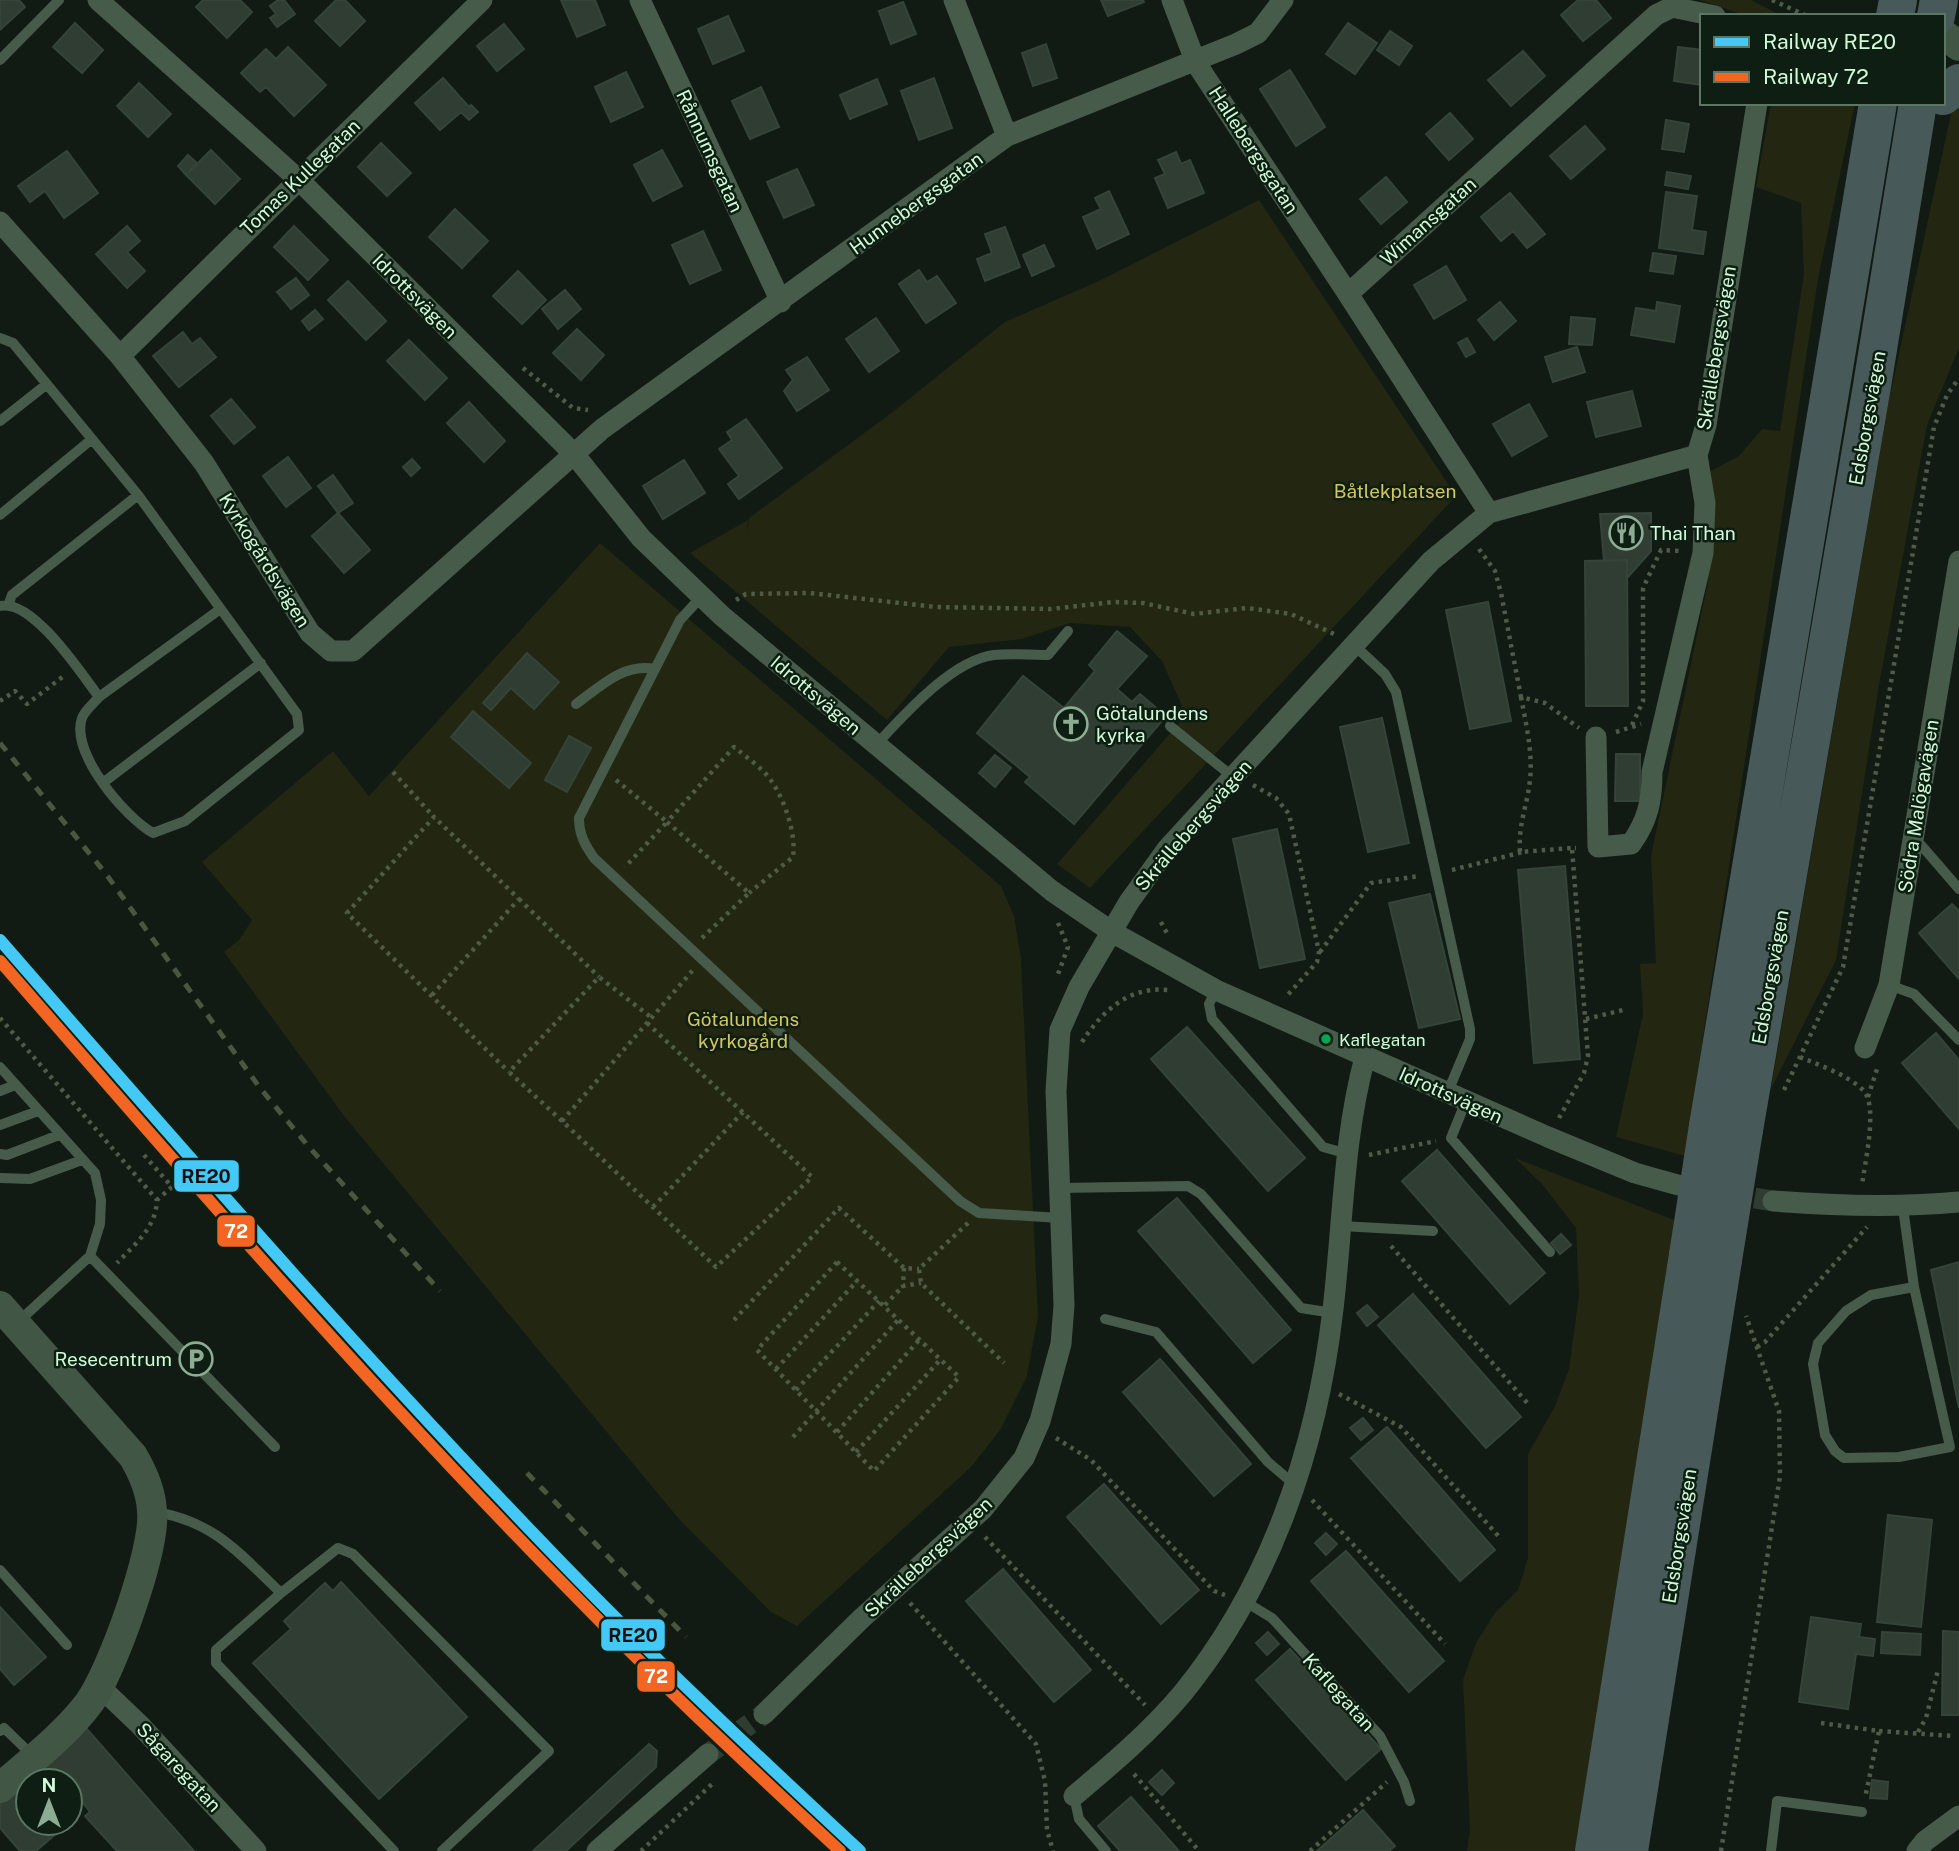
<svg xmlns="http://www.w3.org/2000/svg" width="1959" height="1851" font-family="'Public Sans',sans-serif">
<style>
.green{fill:#232611}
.building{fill:#2f3d32;stroke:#344439;stroke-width:2}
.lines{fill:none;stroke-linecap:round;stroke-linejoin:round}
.street-tunnel{stroke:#2e3c32;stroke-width:21;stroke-dasharray:21 10;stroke-linecap:butt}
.path{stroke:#4e5b46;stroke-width:4.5;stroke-dasharray:3.5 5;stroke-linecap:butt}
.lane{stroke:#475b4a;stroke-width:10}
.street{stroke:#475b4a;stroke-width:21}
.secondary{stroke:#425645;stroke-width:30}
.highway{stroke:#48595a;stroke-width:38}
.rail{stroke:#49583d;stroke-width:5;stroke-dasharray:10 9;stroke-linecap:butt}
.highway-bridge{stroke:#48595a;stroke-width:38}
.rail-1-casing{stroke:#0e1e12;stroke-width:18}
.rail-2-casing{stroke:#0e1e12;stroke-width:18}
.rail-1{stroke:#44c8f5;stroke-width:12}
.rail-2{stroke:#f26522;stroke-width:12}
.bus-dot{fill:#00a651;stroke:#0e1e12;stroke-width:2.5}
.labels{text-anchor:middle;stroke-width:5;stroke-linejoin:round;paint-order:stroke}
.bus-label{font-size:17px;fill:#cffbd9;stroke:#0e1e12;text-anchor:start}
.street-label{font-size:19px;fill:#cffbd9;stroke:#0e1e12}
.park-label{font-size:19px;fill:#d5c561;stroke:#0e1e12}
.poi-label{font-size:19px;fill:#cffbd9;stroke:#0e1e12;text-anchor:start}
.line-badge{stroke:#0e1e12;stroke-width:2.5}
.badge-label{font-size:19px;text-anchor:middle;font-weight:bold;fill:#fff}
.pale-badge-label{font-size:19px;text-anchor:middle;font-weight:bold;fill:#111}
</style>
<rect width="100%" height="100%" fill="#121a14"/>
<path class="green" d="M1700 0H1751L1782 16H1747Z
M1771 103H1855L1818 279 1685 1156 1616 1137 1643 1014 1640 964 1656 963 1651 856 1708 582 1709 472 1739 456 1762 429 1780 431 1804 274 1801 203 1756 187Z
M1959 105V348L1927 425 1879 685 1836 960 1771 1089 1889 400 1951 114Z
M1259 200 1456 496 1090 888 1057 864 1186 715 1162 661 1130 627 1070 623 1022 639 949 647 887 720 690 553 748 520 747 535 749 518 894 411 1005 322 1099 281Z
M600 543 1001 886 1014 916 1021 959 1038 1316 1027 1376 1000 1430 971 1467 797 1626 771 1612 679 1519 344 1116 224 952 239 940 252 920 202 862 333 751 369 796Z
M1515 1158 1677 1221 1578 1851H1467L1470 1830 1463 1680 1476 1643 1495 1613 1518 1590 1528 1558V1454L1555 1406 1569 1369 1579 1295 1576 1228 1542 1184Z"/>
<path class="building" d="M0 0H19L25 7 0 30Z
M203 0H240L252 12 227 38 196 7Z
M278 0H284L295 14 277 27 270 18 276 14 270 6Z
M336 0H345L365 21 340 46 315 21Z
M561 0H595L605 25 577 37Z
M1101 0H1143L1144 2 1108 16Z
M1578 0H1596L1611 18 1583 41 1561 15Z
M903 2 916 34 891 44 879 11Z
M728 16 744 51 713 64 698 29Z
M75 23 103 50 82 73 53 47Z
M1348 23 1377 43 1355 74 1326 54Z
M504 24 524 49 497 71 477 46Z
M1390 31 1412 46 1399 65 1377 50Z
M1046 44 1057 78 1033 86 1022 53Z
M288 47 326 85 294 116 266 87 260 92 241 73 266 49 276 59Z
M1678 47 1702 50V85L1674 81Z
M1523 51 1545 76 1511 106 1488 80Z
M1290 70 1325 127 1296 146 1260 89Z
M626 72 643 107 611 122 595 87Z
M443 78 469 107 471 105 478 112 469 120 461 112 440 130 415 103Z
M934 78 952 128 919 140 901 91Z
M877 79 887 104 850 119 840 95Z
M139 83 171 114 148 137 117 106Z
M761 87 779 127 750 139 732 101Z
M1450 113 1473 139 1449 160 1426 134Z
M1666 120 1689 124 1684 152 1662 149Z
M1585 126 1605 149 1571 179 1550 156Z
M381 143 411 173 387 196 358 167Z
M211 150 240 179 215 204 186 175Z
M662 150 682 186 653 201 634 165Z
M67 151 98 193 64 218 45 191 30 202 18 186Z
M1176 152 1181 164 1190 160 1204 193 1168 208 1155 178 1165 174 1158 160Z
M188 155 197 163 186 175 178 166Z
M797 169 814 205 784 218 767 182Z
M1667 172 1691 176 1688 189 1665 185Z
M1386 177 1407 202 1381 224 1360 199Z
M1109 191 1129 234 1097 249 1083 217 1101 209 1095 198Z
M1666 192 1697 196 1692 230 1706 232 1703 254 1659 248Z
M1510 193 1545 234 1527 248 1513 231 1501 241 1481 217Z
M455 209 488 241 462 268 429 237Z
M127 226 140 241 127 252 145 271 127 288 96 254Z
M294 226 328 260 308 280 274 247Z
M1005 227 1020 267 985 281 977 259 992 253 985 234Z
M703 231 721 270 690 284 672 245Z
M1044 245 1054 266 1032 276 1023 255Z
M1653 253 1676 256 1673 274 1650 271Z
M1446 266 1466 300 1434 319 1414 285Z
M919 270 927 282 937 276 956 303 926 323 899 284Z
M518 271 546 300 522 324 493 296Z
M296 278 309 295 291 309 277 292Z
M348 281 386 321 366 340 328 300Z
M565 290 581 309 558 329 542 309Z
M1500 302 1516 321 1494 340 1478 320Z
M1657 302 1680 306 1674 342 1631 335 1636 308 1656 311Z
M315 310 323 319 309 330 302 321Z
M1571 317 1595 319 1592 345 1569 344Z
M876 318 899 351 869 372 846 339Z
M577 329 604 355 581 380 553 353Z
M183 332 192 344 200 338 216 357 179 387 153 356Z
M1467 338 1475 352 1466 357 1458 343Z
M409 340 447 378 425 400 387 361Z
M1577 347 1585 372 1553 382 1545 357Z
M807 357 829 390 797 411 784 391 793 380 786 370Z
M1632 391 1641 426 1596 437 1587 402Z
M231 399 255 427 234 444 211 416Z
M469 402 505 441 484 462 447 423Z
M1529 404 1547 436 1512 456 1493 424Z
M746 419 782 468 739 499 728 484 739 476 719 449 732 440 727 432Z
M288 457 311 488 286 507 263 476Z
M412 459 420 468 411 476 403 467Z
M684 460 705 493 663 519 643 486Z
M333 475 353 503 338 513 318 486Z
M338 513 370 550 344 573 312 536Z
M1651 513V551L1627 578V560L1604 561 1600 514Z
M1627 560 1628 706H1586L1585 561Z
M1488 602 1511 721 1470 729 1446 610Z
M1117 631 1147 656 1117 689 1132 702 1140 694 1166 716 1074 824 1025 782 1030 777 977 733 1023 676 1064 708 1095 671 1089 665Z
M527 653 559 682 534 709 511 688 491 710 483 703Z
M473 711 531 763 509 788 451 737Z
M1382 718 1409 843 1368 852 1340 727Z
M569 736 591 748 567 792 545 780Z
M1616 754H1640V801H1615Z
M995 755 1011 768 995 787 979 773Z
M1277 829 1305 959 1260 968 1233 839Z
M1565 866 1580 1059 1534 1063 1518 870Z
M1430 894 1460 1019 1419 1028 1389 903Z
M1952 904 1959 911V979L1919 933Z
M1187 1027 1305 1158 1268 1191 1151 1059Z
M1936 1033 1959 1060V1129L1902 1063Z
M1437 1150 1545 1273 1510 1304 1402 1181Z
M1177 1198 1291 1330 1253 1363 1138 1231Z
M1561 1234 1571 1245 1560 1254 1551 1243Z
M1959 1262V1408L1931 1270Z
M1413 1294 1521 1417 1486 1448 1378 1325Z
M1367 1305 1378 1317 1367 1326 1357 1313Z
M1160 1359 1251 1464 1214 1496 1123 1392Z
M1363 1418 1373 1430 1361 1440 1350 1428Z
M1387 1427 1495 1550 1460 1581 1351 1458Z
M1104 1484 1199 1590 1161 1624 1067 1517Z
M1888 1515 1932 1520 1921 1627 1877 1622Z
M1326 1533 1337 1544 1326 1555 1315 1543Z
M1346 1551 1444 1661 1409 1692 1311 1581Z
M1003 1569 1091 1670 1054 1702 966 1601Z
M341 1582 467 1717 379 1799 253 1663 291 1629 284 1621 325 1583 333 1591Z
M0 1607 46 1657 14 1685 0 1669Z
M1811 1617 1861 1624 1859 1637 1875 1639 1873 1656 1856 1654 1848 1709 1799 1702Z
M1943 1631 1959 1632V1715H1942Z
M1268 1632 1279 1644 1267 1655 1256 1643Z
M1882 1632 1921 1634 1920 1655 1881 1653Z
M1290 1649 1381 1749 1346 1780 1256 1680Z
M86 1728 194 1851H117L85 1816 90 1812 70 1786V1781H28V1823L66 1825 36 1851H20L0 1828V1804Z
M649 1744 657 1751 656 1767 566 1851H533Z
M1162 1770 1174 1783 1162 1795 1149 1782Z
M1872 1780 1888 1782 1887 1799 1870 1798Z
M1131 1797 1179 1851H1120L1098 1826Z
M1363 1810 1395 1846 1389 1851H1317Z"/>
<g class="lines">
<path class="street-tunnel" d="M1724 1193 1773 1201
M708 1754 764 1714"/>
<path class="path" d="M1772 0 1807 16
M523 368 573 408 588 410
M1479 549 1495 571 1501 593 1521 697 1545 703 1579 728
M736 600 746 594 810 593 936 607 1051 609 1113 602 1143 603 1194 614 1247 608 1291 614 1334 634
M1521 697C1526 724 1533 753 1530 780 1527 807 1518 824 1520 852L1572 848
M0 701 15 691 27 704 65 675
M1632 725 1643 701V588L1661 550 1681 551
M1616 732 1641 724
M393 772 434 817
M616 780 667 822 625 867
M1253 785 1276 798 1289 814 1319 952 1317 962 1285 998
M1452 870 1523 852
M519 899 599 977
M1161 922 1169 937
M1058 923 1068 947 1058 974
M702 938 749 893 667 822 734 747C744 755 755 763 764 772 782 790 797 833 793 857L749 893
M1320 952 1371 883 1419 876
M432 995 519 899 434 817 347 913 509 1072
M0 1018 157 1200C156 1228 135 1244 117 1263
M1586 1019 1627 1009
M647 1023 812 1177 716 1267 562 1121 693 970
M1082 1042C1102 1011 1129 986 1168 990
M1800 1057C1821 1066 1846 1074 1863 1090 1879 1106 1864 1165 1862 1186
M1784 1090 1843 967 1934 427 1947 395 1959 378
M1868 1097 1877 1069 1875 1066
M1559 1118 1584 1073 1588 1056 1572 848H1576
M562 1121 509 1072 599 977 652 1018
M144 1155 172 1187 157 1200
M1369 1155 1436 1141
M653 1207 743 1112
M968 1223 919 1269 921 1283 1004 1363
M1391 1246 1529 1405
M837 1262 959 1377 874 1471 757 1350Z
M904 1268 903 1286 921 1283
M885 1305 903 1286
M734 1320 839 1208 904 1268 919 1269
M1757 1347 1765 1342 1867 1227
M776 1369 857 1281
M796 1390 879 1301
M1339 1394 1401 1427 1501 1539
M837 1432 919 1340
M793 1437 898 1320
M1056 1438 1091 1460 1214 1591 1225 1595
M856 1452 941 1359
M1312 1500 1445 1644
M985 1537 1145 1705
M910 1603 1036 1744 1045 1781 1047 1830 1053 1851
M1821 1723 1879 1731 1865 1798
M1879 1731 1954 1736
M1918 1732 1926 1718 1938 1670
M1134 1774 1199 1851
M641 1851 712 1784
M1310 1851 1387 1782
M1721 1851 1780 1476 1779 1411 1746 1316"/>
<path class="lane" d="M0 60 59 0
M0 338 13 343 138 495 297 714 299 730 185 821 153 833C125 817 70 753 82 718 84 711 94 703 99 697 81 673 32 598 0 606
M0 421 47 384
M0 515 92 439
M702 596 680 620 579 818C579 835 585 845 594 858L960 1201 979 1213 1061 1218
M9 603 12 595 138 495
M1354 645 1385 674 1396 692 1470 1029V1039L1447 1094
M99 697 219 610
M576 704C601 686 623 663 655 669
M1170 726 1233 777
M876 745C903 716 952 660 994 655 1011 653 1030 655 1048 655L1068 631
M104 782 261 663
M1911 844 1921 845 1959 889
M1889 985 1914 994 1959 1040
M1216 990 1209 1004 1212 1019 1323 1147 1348 1154
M0 1067 95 1173 101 1200 100 1224 90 1256 18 1322
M0 1091 15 1085
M1466 1101 1451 1138 1550 1252
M0 1125 38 1111
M0 1154 7 1155 59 1135
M0 1178 30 1179 82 1160
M1059 1188 1188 1186 1201 1194 1301 1308 1333 1313
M1903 1208 1914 1287 1950 1447 1899 1457 1844 1458 1835 1451 1825 1435 1813 1364 1818 1343 1846 1311 1871 1295 1914 1287
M1341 1226 1433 1231
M90 1256 275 1447
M1105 1319 1156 1332 1268 1462 1295 1485
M155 1512C214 1521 240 1554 281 1593L338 1548 353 1554 549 1751 442 1851
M0 1570 67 1645
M281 1593 216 1650V1663L394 1851
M1244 1601 1272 1618 1380 1736 1404 1782 1410 1801
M0 1731 4 1728 33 1756
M1074 1796 1079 1819 1106 1851
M1771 1851 1777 1801 1862 1812"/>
<path class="street" d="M98 0 298 179 574 454 641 538 722 616 1052 891 1112 932 1216 990 1548 1137 1635 1173 1678 1185
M640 0 781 302
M954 0 1007 136
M1172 0 1196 63 1348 294
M0 222 120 356 204 463 310 633 331 651H353L602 429 1007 136 1236 44 1258 33 1283 0
M120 356 482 0
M1489 513 1348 294 1656 15 1672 7 1715 16
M1596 737 1598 847 1631 844C1648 820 1652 801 1652 772L1703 553 1705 503 1697 455
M1865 1048 1889 985 1959 561
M1773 1201C1836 1206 1896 1208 1959 1202
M99 1686 140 1725 256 1851
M764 1714 862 1618 983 1509 1024 1458 1040 1421 1061 1344 1064 1305 1056 1091 1060 1030 1079 987 1129 902 1167 849 1431 561 1489 513 1697 455 1706 425 1757 103
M1074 1796C1112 1764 1150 1732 1182 1694 1271 1585 1317 1448 1333 1309 1343 1225 1343 1139 1365 1057
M597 1851 708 1754
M1917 1851 1925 1841 1959 1816"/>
<path class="secondary" d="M1943 34 1959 46
M0 1306 133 1456C143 1473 151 1491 152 1511 156 1549 112 1671 89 1703 65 1735 29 1762 0 1788"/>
<path class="highway" d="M1895 16 1898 0
M1936 16 1939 0
M1943 96 1959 83
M1708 1126 1878 103
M1744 1130 1871 392 1918 103
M1594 1851 1688 1255
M1629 1851 1723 1260"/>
<path class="rail" d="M0 743 106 874 260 1088 309 1147 440 1291
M527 1473 686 1637"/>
<path class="highway-bridge" d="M1688 1255 1708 1126
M1723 1260 1744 1130"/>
<defs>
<path id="rail-1" d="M0 940C194 1163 389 1387 596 1598 682 1685 771 1768 860 1851"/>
<path id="rail-2" d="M0 961C191 1181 382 1401 587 1608 669 1692 754 1771 840 1851"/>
</defs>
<use href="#rail-1" class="rail-1-casing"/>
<use href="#rail-2" class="rail-2-casing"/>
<use href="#rail-1" class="rail-1"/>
<use href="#rail-2" class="rail-2"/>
</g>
<defs>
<symbol id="restaurant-ring" viewBox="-11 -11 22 22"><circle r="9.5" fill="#0e1e12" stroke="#8dac94" stroke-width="1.5"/><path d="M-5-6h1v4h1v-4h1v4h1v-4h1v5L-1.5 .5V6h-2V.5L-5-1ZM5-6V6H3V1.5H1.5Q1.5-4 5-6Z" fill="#8dac94"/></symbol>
<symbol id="church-ring" viewBox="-11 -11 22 22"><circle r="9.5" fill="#0e1e12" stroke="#8dac94" stroke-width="1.5"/><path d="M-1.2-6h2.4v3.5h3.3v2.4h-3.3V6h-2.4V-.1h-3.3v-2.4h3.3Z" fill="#8dac94"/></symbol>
<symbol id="parking-ring" viewBox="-11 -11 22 22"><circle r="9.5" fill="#0e1e12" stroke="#8dac94" stroke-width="1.5"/><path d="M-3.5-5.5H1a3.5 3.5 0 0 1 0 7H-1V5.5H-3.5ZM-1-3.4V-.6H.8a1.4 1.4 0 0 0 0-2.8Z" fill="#8dac94"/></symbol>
</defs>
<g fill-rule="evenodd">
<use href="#restaurant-ring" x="1607" y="514" width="38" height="38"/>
<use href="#church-ring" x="1052" y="705" width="38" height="38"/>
<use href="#parking-ring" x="177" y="1340" width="38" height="38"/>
</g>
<circle class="bus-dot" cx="1326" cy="1039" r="6"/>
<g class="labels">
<g class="bus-label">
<text x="1339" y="1046">Kaflegatan</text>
</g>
<g class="street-label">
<text transform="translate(1254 150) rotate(57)" y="7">Hallebergsgatan</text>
<text transform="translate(710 151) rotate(65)" y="7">Rånnumsgatan</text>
<text transform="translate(300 177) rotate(-44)" y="7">Tomas Kullegatan</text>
<text transform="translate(916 203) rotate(-36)" y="7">Hunnebergsgatan</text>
<text transform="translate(1428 221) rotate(-42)" y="7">Wimansgatan</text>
<text transform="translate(415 296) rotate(45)" y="7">Idrottsvägen</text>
<text transform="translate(1716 348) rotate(-81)" y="7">Skrällebergsvägen</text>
<text transform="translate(1867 418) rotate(-80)" y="7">Edsborgsvägen</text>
<text transform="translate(265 560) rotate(58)" y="7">Kyrkogårdsvägen</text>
<text transform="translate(816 695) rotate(40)" y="7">Idrottsvägen</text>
<text transform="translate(1918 806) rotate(-81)" y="7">Södra Malögavägen</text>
<text transform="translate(1193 825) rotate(-49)" y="7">Skrällebergsvägen</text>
<text transform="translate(1770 977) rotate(-80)" y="7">Edsborgsvägen</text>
<text transform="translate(1451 1095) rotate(24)" y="7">Idrottsvägen</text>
<text transform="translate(1679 1536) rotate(-81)" y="7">Edsborgsvägen</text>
<text transform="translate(928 1557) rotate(-43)" y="7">Skrällebergsvägen</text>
<text transform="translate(1339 1692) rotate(48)" y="7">Kaflegatan</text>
<text transform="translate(179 1767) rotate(47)" y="7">Sågaregatan</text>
</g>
<g class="park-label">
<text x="1395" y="498">Båtlekplatsen</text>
<text x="743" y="1026">Götalundens<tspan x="743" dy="22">kyrkogård</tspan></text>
</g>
<g class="poi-label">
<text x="1650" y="540">Thai Than</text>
<text x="1096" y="720">Götalundens<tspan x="1096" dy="22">kyrka</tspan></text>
<text x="172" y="1366" text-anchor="end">Resecentrum</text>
</g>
</g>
<g class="line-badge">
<rect x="173" y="1159" width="67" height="34" rx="7" fill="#44c8f5"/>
<rect x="216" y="1214" width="40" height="34" rx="7" fill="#f26522"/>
<rect x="600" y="1618" width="66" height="34" rx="7" fill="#44c8f5"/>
<rect x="636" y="1660" width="40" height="33" rx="7" fill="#f26522"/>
</g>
<g class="badge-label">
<text x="236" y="1238">72</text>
<text x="656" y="1683">72</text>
</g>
<g class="pale-badge-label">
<text x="206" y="1183">RE20</text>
<text x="633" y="1642">RE20</text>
</g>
<rect x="1700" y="14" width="245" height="91" fill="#0e1e12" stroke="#5b7662" stroke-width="2"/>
<rect x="1714" y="37" width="35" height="10" fill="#44c8f5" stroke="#5b7662" stroke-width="2"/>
<text x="1763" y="49" font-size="21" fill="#cffbd9">Railway RE20</text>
<rect x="1714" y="72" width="35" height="10" fill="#f26522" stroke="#5b7662" stroke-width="2"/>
<text x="1763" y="84" font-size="21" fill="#cffbd9">Railway 72</text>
<g transform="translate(49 1802)"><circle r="33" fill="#0e1e12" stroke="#5b7662" stroke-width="2"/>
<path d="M0-5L12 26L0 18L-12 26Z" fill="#8dac94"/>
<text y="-10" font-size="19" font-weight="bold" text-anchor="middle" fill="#cffbd9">N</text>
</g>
</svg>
